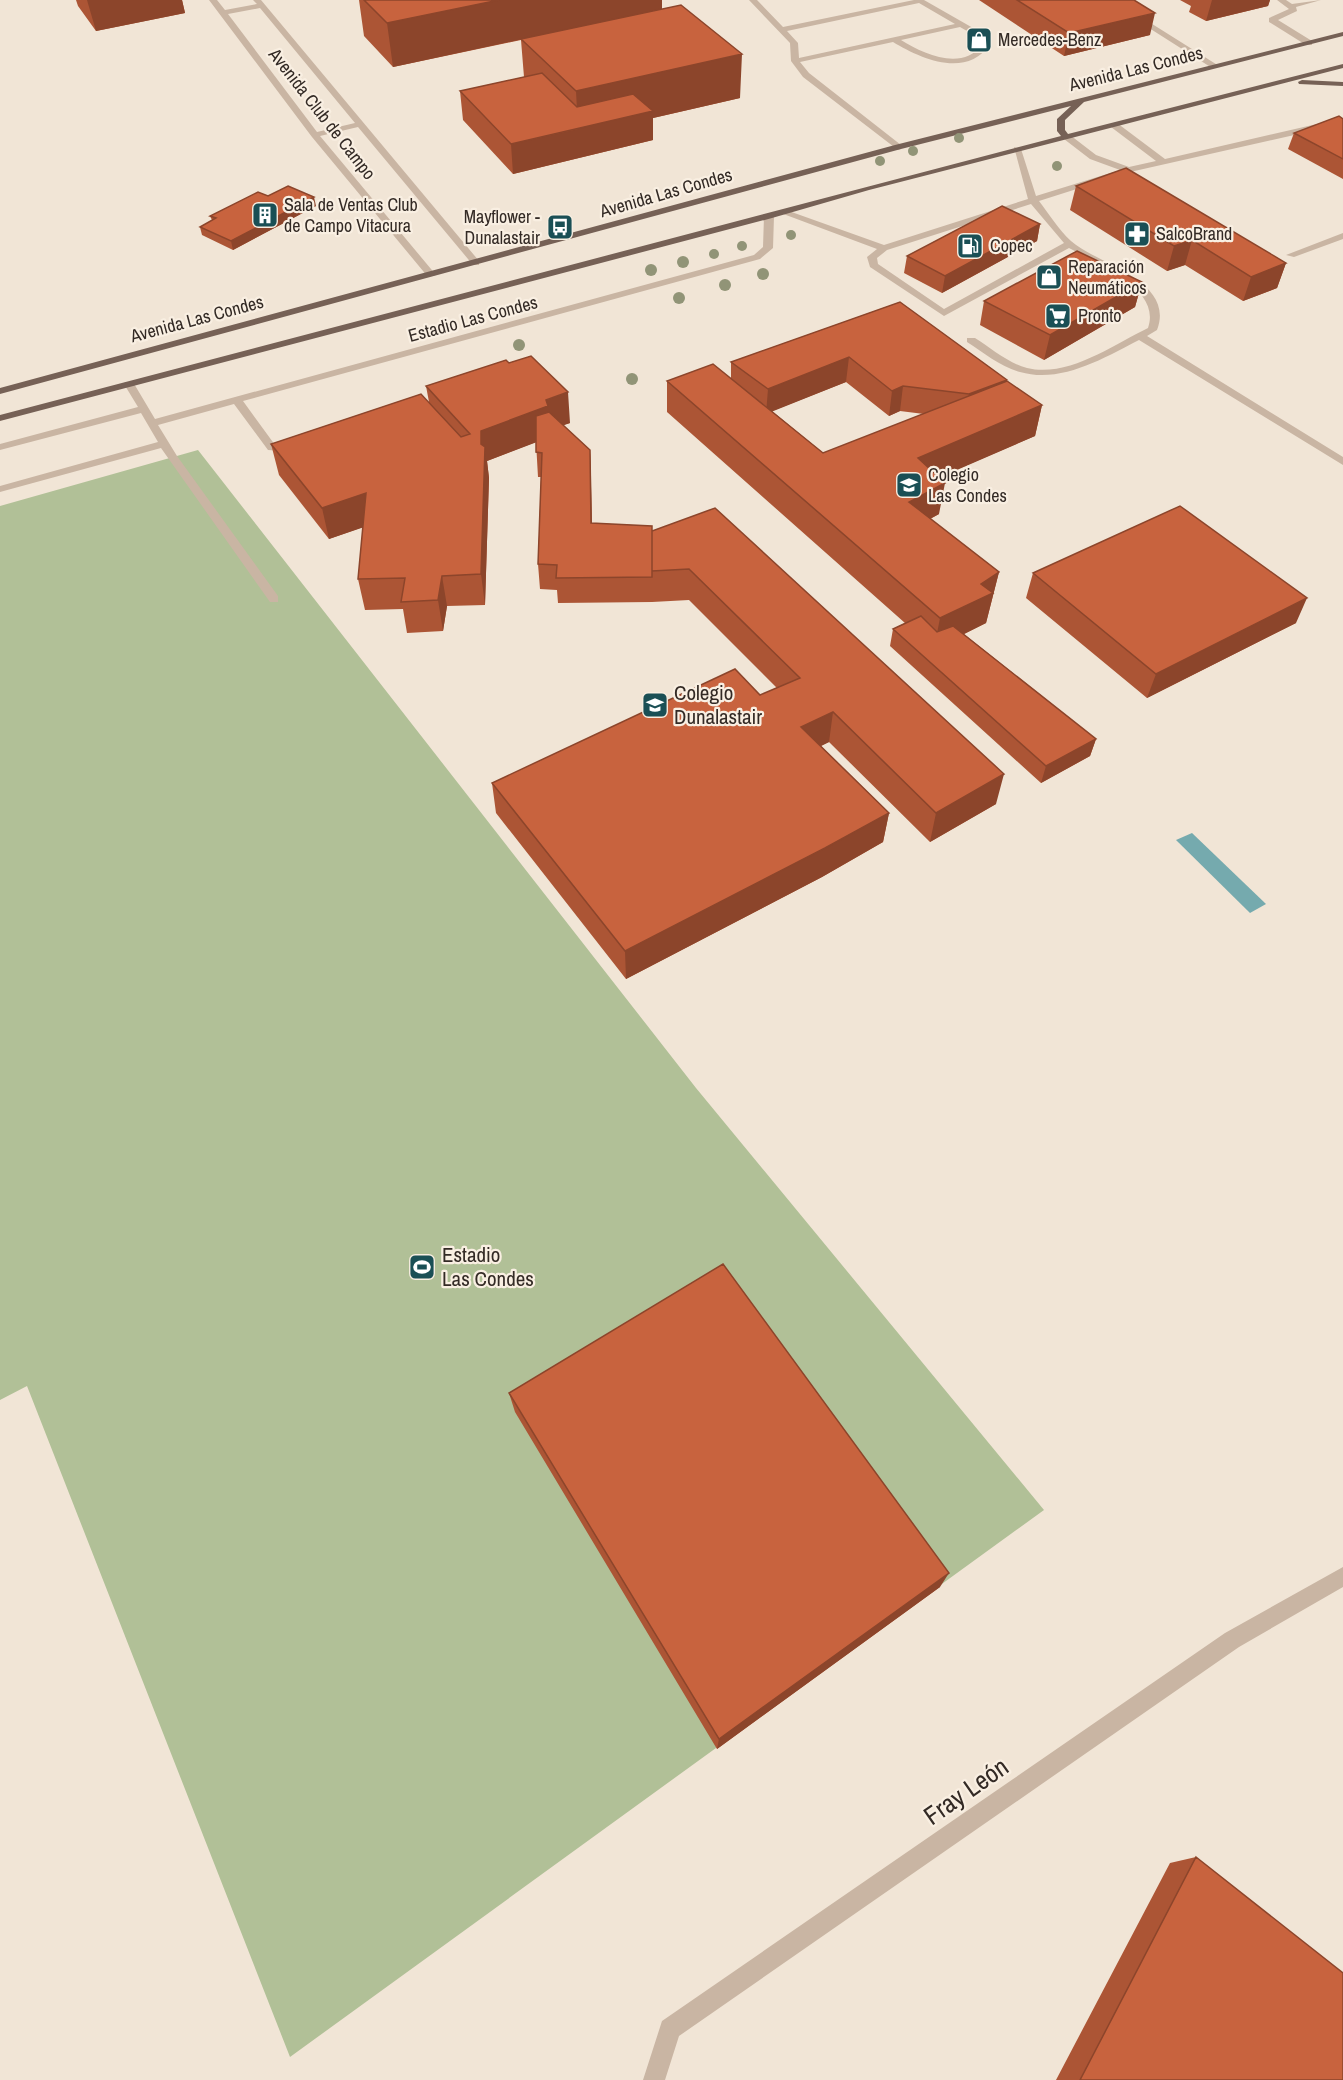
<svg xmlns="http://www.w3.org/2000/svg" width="1343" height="2080" font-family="'Archivo Narrow',sans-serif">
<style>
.green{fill:#b1c097}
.water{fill:#75aaae}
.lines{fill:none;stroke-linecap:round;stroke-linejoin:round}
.minor{fill:#c9b5a3;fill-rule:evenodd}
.major{fill:#766156;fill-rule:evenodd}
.tree{fill:#919477}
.wall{fill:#ac5535;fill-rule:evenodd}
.shaded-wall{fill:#8c452b}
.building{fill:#c8633e;stroke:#8c452b;stroke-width:1.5}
.labels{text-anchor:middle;stroke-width:4.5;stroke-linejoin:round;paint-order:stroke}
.far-poi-label{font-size:18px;fill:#332a25;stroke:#f9efe2;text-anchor:start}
.far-street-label{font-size:18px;fill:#332a25;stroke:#f9efe2}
.poi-label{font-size:21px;fill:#332a25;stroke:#f9efe2;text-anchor:start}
.near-street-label{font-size:26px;fill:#332a25;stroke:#f9efe2}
</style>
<rect width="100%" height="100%" fill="#f1e5d6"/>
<path class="green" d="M198 450 696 1088 1044 1510 290 2057 27 1386 0 1400V506Z"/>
<path class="water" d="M1192 833 1266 904 1250 913 1176 840Z"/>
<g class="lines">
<path class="minor" d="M209 0H217L225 10 257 4 253 0H261L479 261V265H473L358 127 320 136 436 275 428 277 312 137ZM260 8 355 123 317 132 228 14Z
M749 0H757L783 27 914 0H924L987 36 990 44C967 79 921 59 893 42L800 62 809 73 901 145V149L898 150 803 77 791 61 790 43ZM919 3 955 24 799 58 798 43 787 31ZM960 27 981 39 982 44C963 72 923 54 901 40Z
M1105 0H1114L1219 66 1212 68Z
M1277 0H1286L1292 4 1321 0 1296 7 1297 11 1278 20 1312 41V45H1306L1269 22V18L1289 9Z
M1343 118V124L1130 172 1039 201C1049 214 1059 230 1071 241 1096 264 1176 280 1157 330L1147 336 1343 457V465L1139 340C1104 358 1061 384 1020 372 1001 367 984 353 967 342V338H975C991 348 1008 363 1027 368 1068 378 1113 345 1148 328 1162 288 1096 263 1069 248L944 316 870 267 867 257 877 249 778 212 786 210 884 245 1028 199 1014 147 1021 149 1036 196 1120 170 1090 159 1064 139V135H1070L1096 155 1129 167 1156 161 1111 127V123H1117L1165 159ZM1031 204 1064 243 944 309 878 264 877 258 887 250Z
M769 213 774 216 773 248 760 259 243 401 275 445 294 448V452L268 450 234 404 158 425 177 456 278 596V602H270L161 448 0 492V486L158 442 141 413 0 450V444L138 407 124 384 125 382H133L155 419 754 255 763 247 764 216Z
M1343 233V239L1294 257 1286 255Z
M1343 1567V1587L1239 1647 679 2036 665 2080H643L662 2021 1225 1633Z"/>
<path class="major" d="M1343 32V36L1084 102 1065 120V130L1068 134 1343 64V68L869 190 772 218 0 421V415L1061 136 1057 131V119L1071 106 901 149 0 394V388L895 145Z
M1302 80 1343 82V86L1299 84 1298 82Z"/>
</g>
<g class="tree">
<circle cx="959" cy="138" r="5"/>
<circle cx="913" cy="151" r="5"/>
<circle cx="880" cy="161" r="5"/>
<circle cx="1057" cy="166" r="5"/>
<circle cx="791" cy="235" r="5"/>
<circle cx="742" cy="246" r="5"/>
<circle cx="714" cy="254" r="5"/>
<circle cx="683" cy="262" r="6"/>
<circle cx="651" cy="270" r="6"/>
<circle cx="763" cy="274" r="6"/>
<circle cx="725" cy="285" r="6"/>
<circle cx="679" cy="298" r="6"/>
<circle cx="519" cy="345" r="6"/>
<circle cx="632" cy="379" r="6"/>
</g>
<path class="wall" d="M76 0H182L185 13 96 31 78 6Z
M359 0H662V9L740 98 653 118V140L513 174 463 120 460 91 524 77 521 40 393 67 364 36Z
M979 0H1134L1150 35 1064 56Z
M1180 0H1270L1268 6 1206 21 1189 12 1191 6Z
M1343 119V179L1288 149 1294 133Z
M1076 186 1286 263 1277 288 1243 301 1185 265 1167 271 1070 210Z
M268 196 316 206 233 250 202 235 200 227 212 220 210 216Z
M1040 224 1037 241 942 293 904 273 907 256Z
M1142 282 1135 307 1044 360 980 325 984 301Z
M900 302 1007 380V381L1042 405 1035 436 939 477V514L930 519 999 572 986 623 964 634 1096 739 1090 756 1041 783 890 646 893 629 905 623 667 412V381L731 378V362ZM846 382 889 416 900 411 924 414 823 453 772 411Z
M426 386 570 423 563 425 590 450 592 523 652 531 996 804 930 842 829 742 821 746 889 813 883 842 822 877 626 979 496 813 492 783 760 695 777 688 689 600 652 602 558 603 557 590 540 589 538 564 541 477H538L536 442 487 461 489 478 485 605 447 606 443 631 407 633 403 609 365 610 358 579 363 527 329 539 279 475 271 444 429 402Z
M1033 573 1296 623 1147 698 1026 598Z
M509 1393 940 1587 717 1749 515 1412Z
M1196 1857 1343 2080H1056L1170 1863Z"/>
<path class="shaded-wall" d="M87 0H182L185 13 96 31Z
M499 0H662V9L393 67 387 23Z
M1212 0H1270L1268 6 1206 21Z
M1155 13 1150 35 1064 56 1069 33Z
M742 54 740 98 653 118V140L513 174 511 144 578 129 576 91Z
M314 197 316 206 233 250 231 241Z
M1040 224 1037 241 942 293 945 276Z
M1192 240 1185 265 1167 271 1174 246Z
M1286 263 1277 288 1243 301 1251 277Z
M1142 282 1135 307 1044 360 1050 335Z
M849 357 846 382 766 414 768 389Z
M1007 380 1002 404 964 419 969 394Z
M903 386 900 411 889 416 892 391Z
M568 392 570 423 550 430V437L487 461 489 478 485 605 481 574V431L546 400Z
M1042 405 1035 436 913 489 918 458Z
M590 450 591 475 592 548 591 523Z
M945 483 939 514 904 533 909 502Z
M366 493 373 524 329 539 322 508Z
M999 572 986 623 934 649 940 618 981 584Z
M442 576 447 606 443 631 438 600Z
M1307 598 1296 623 1147 698 1156 674Z
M833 712 829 742 798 757 801 727Z
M1096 739 1090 756 1041 783 1046 766Z
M1004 774 996 804 930 842 936 813Z
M889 813 883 842 822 877 626 979 625 951Z
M949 1573 940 1587 717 1749 719 1739Z"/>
<path class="building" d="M364 0H499L387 23Z
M1017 0H1134L1155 13 1069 33Z
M681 5 742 54 576 91 521 39Z
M542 73 577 107 633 94 653 111 511 144 460 91Z
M1339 116 1343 119V159L1294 133Z
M1126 168 1286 263 1251 277 1192 240 1174 246 1076 186Z
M288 186 314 197 231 241 200 227 216 218 210 216 258 192 268 196Z
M1002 206 1040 224 945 276 907 256Z
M1077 251 1142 282 1050 335 984 301Z
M900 302 1007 380 969 394 903 386 892 391 849 357 768 389 731 362Z
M531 356 568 392 546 400 548 406 481 431V444L485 447 481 574 442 576 438 600 401 602 405 578 358 579 366 493 322 508 271 444 421 394 461 437 470 434 426 386 506 360 509 363Z
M713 364 823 453 1007 381 1042 405 918 458 945 483 909 502 999 572 981 584 993 593 940 618 667 381Z
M549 412 590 450 591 523 652 526V577L556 578 557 565 538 564 542 453 536 452V416Z
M1180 506 1307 598 1156 674 1033 573Z
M715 508 1004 774 936 813 833 712 801 727 889 813 825 848 625 951 492 783 735 669 760 695 800 678 689 569 652 571V531Z
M921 616 937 632 953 626 1096 739 1046 766 893 629Z
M723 1264 949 1573 719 1739 509 1393Z
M1196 1857 1343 1973V2080H1080Z"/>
<defs>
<symbol id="shop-square" viewBox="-11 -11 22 22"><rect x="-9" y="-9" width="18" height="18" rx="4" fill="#1a4f55" stroke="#f9efe2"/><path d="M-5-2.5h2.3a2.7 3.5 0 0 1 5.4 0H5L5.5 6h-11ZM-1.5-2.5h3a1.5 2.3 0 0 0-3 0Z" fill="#fff"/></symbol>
<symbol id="building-square" viewBox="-11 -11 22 22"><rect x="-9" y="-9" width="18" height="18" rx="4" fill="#1a4f55" stroke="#f9efe2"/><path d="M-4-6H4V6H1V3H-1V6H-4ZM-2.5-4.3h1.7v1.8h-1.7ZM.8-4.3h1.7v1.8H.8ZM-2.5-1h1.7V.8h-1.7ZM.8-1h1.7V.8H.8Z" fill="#fff"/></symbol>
<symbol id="bus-square" viewBox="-11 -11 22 22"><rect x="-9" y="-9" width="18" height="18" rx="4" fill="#1a4f55" stroke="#f9efe2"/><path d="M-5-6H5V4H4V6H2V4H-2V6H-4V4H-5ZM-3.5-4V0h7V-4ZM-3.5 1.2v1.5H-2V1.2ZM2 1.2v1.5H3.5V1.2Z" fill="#fff"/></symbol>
<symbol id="pharmacy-square" viewBox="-11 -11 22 22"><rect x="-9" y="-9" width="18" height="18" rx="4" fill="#1a4f55" stroke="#f9efe2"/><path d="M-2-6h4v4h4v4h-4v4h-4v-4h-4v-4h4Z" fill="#fff"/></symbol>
<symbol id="fuel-square" viewBox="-11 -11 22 22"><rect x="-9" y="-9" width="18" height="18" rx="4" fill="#1a4f55" stroke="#f9efe2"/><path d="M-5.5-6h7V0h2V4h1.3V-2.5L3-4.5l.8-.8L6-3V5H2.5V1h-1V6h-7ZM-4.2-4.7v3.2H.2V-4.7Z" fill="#fff"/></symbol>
<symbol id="supermarket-square" viewBox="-11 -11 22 22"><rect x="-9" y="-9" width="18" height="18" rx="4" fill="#1a4f55" stroke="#f9efe2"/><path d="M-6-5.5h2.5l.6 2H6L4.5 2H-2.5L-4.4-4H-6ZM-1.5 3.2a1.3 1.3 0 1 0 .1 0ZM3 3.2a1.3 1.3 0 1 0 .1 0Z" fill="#fff"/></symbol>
<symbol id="school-square" viewBox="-11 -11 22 22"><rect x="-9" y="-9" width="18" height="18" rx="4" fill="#1a4f55" stroke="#f9efe2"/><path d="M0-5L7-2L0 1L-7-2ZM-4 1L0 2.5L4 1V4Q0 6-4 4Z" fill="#fff"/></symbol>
<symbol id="stadium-square" viewBox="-11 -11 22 22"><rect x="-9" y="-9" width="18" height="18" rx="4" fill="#1a4f55" stroke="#f9efe2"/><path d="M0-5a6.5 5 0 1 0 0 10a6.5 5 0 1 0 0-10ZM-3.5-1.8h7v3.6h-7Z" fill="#fff"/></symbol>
</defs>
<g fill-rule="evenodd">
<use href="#shop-square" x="964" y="25" width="30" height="30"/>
<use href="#building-square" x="250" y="200" width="30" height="30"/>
<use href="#bus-square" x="545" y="212" width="30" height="30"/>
<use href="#pharmacy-square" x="1122" y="219" width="30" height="30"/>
<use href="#fuel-square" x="955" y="231" width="30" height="30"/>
<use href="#shop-square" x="1034" y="262" width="30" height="30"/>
<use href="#supermarket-square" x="1043" y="301" width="30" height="30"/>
<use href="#school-square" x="894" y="470" width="30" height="30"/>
<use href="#school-square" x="640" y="690" width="30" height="30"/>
<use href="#stadium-square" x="407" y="1252" width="30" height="30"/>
</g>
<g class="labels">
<g class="far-poi-label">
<text x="998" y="46">Mercedes-Benz</text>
<text x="284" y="211">Sala de Ventas Club<tspan x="284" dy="21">de Campo Vitacura</tspan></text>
<text x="540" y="223" text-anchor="end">Mayflower -<tspan x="540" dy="21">Dunalastair</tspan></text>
<text x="1156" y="240">SalcoBrand</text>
<text x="990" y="252">Copec</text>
<text x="1068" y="273">Reparación<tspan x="1068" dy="21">Neumáticos</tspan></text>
<text x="1078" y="322">Pronto</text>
<text x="928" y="481">Colegio<tspan x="928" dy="21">Las Condes</tspan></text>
</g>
<g class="far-street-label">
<text transform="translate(1136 69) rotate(-14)" y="6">Avenida Las Condes</text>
<text transform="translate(322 114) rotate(52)" y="6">Avenida Club de Campo</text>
<text transform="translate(666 193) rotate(-16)" y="6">Avenida Las Condes</text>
<text transform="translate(197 319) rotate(-15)" y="6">Avenida Las Condes</text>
<text transform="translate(473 319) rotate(-15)" y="6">Estadio Las Condes</text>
</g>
<g class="poi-label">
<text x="674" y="700">Colegio<tspan x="674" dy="24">Dunalastair</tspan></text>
<text x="442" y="1262">Estadio<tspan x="442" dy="24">Las Condes</tspan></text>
</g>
<g class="near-street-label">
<text transform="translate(966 1791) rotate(-35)" y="9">Fray León</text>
</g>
</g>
</svg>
